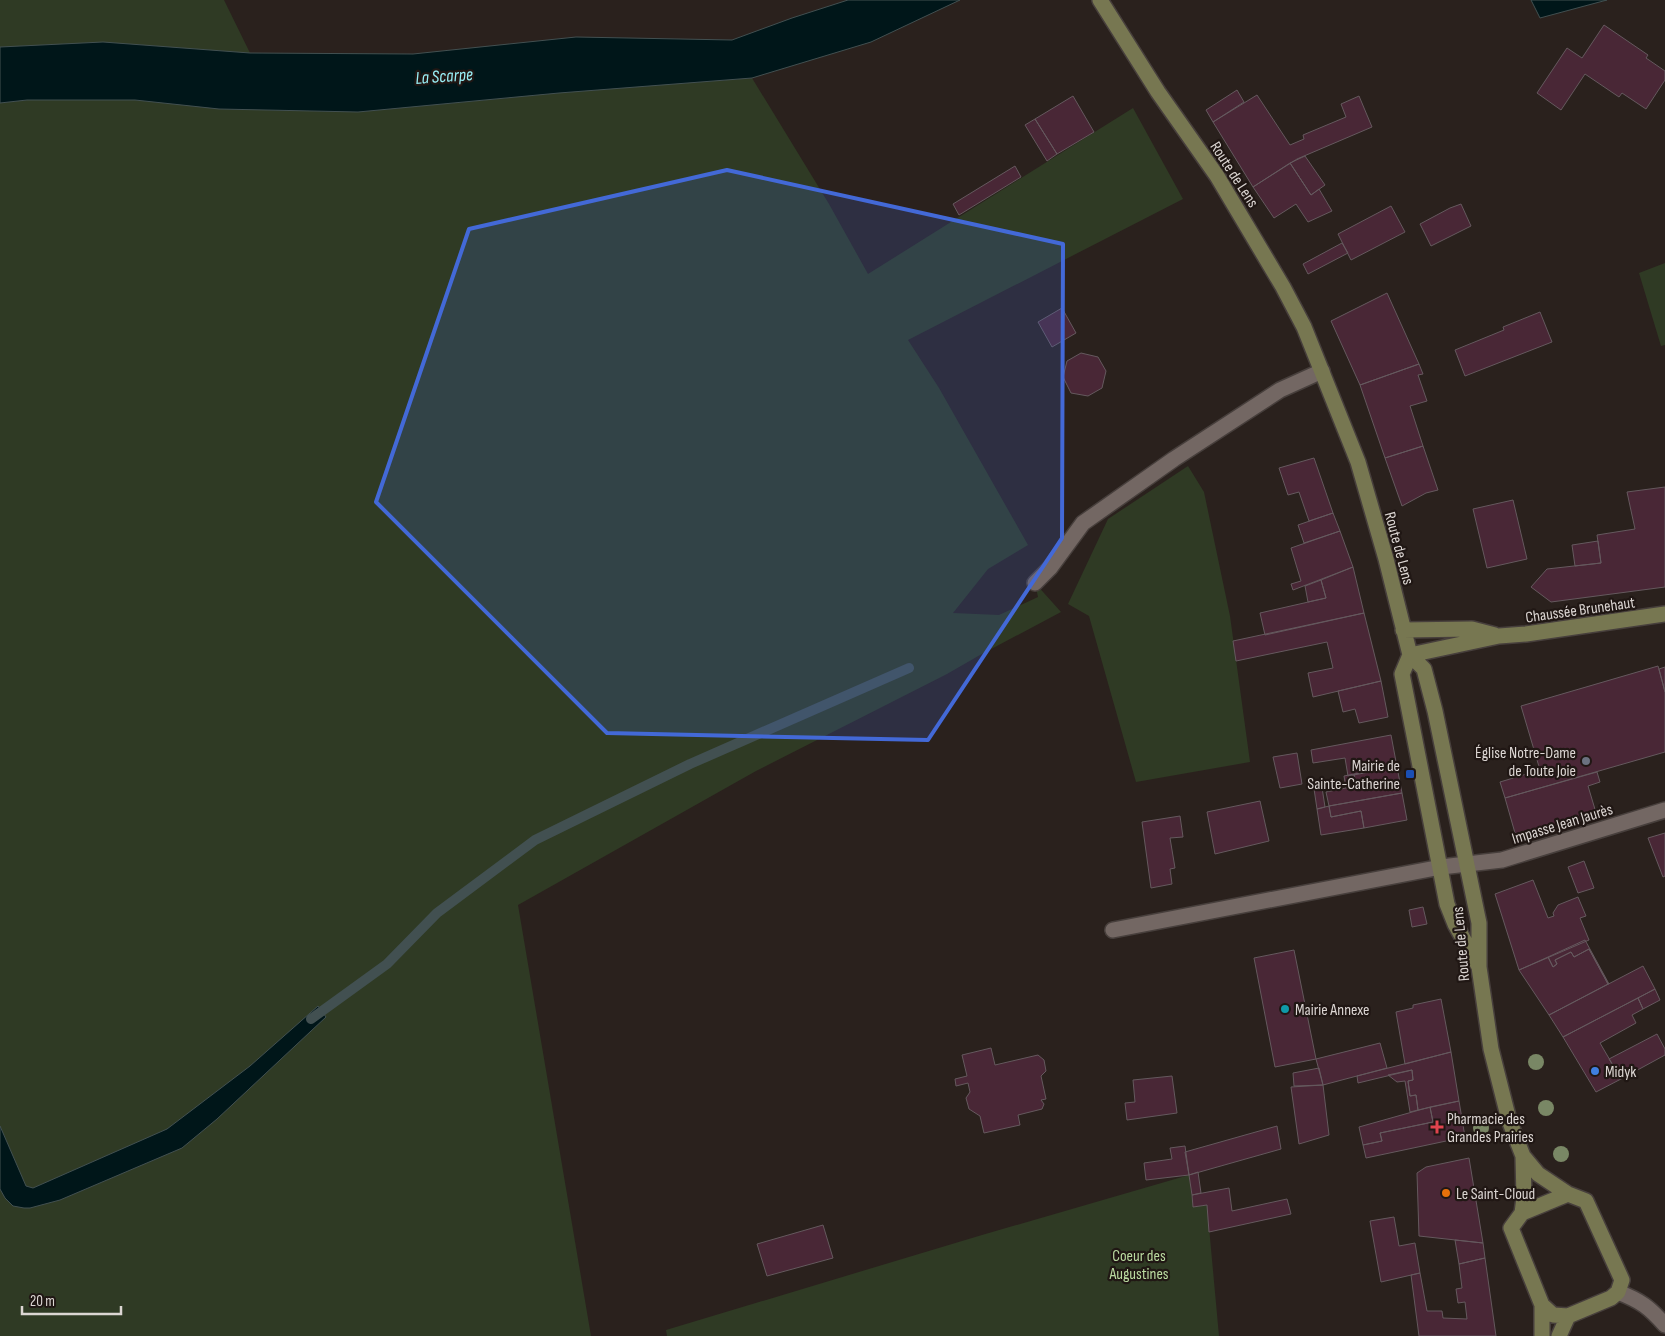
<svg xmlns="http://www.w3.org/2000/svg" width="1665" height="1336" font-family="'Sofia Sans Condensed',sans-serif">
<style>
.green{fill:#2f3a24}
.water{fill:#001619;stroke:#425051}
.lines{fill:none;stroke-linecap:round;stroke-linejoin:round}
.stream{stroke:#425051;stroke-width:10}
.building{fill:#492736;stroke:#65595e}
.lane-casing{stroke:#473f3c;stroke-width:18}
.street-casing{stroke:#473f3c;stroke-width:18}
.secondary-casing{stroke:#473f3c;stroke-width:18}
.lane{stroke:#736763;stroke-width:15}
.street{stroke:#736763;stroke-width:15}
.secondary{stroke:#777751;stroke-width:15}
.tree{fill:#798765}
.marked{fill:#4369d7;fill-opacity:0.2;stroke:#4369d7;stroke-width:4;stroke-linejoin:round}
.worship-dot{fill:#6b7280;stroke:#201714;stroke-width:2}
.transit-dot{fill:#1a4fb4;stroke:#201714;stroke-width:2}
.culture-dot{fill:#0f9aa8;stroke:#201714;stroke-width:2}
.shop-dot{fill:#3f7fe0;stroke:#201714;stroke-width:2}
.health-dot{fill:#e0444e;stroke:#201714;stroke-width:2}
.food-dot{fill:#e8710a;stroke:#201714;stroke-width:2}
.labels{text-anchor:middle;stroke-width:4.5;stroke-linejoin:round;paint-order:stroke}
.street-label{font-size:16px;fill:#dcd6d3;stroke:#201714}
.poi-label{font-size:16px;fill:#dcd6d3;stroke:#201714;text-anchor:start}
.park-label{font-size:16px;fill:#badaa0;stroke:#201714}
.water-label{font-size:18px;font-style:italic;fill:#99f1f8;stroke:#201714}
</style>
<rect width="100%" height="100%" fill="#2a211d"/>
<path class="green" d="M0 0H224L250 53 413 54 555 68 674 84 752 78 829 204 868 274 1133 108 1183 199 908 340 939 388 1028 545 988 569 953 613 999 615 1038 597 1035 583 1061 612 980 655 947 674 756 771 518 905 591 1336H0Z
M1665 263V345L1661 346 1639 273Z
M1188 466 1204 492 1230 616 1250 762 1136 782 1089 616 1068 604 1108 519Z
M1189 1175 1193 1207 1207 1205 1219 1336H667L666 1330 982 1235Z"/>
<path class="water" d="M848 0H960L871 42 752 78 559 93 358 112 219 109 135 100H27L0 103V47L103 42 250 53 413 54 576 37 732 40 792 18Z
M1531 0H1607L1540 18Z
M318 1006 326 1017 217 1119 182 1148 60 1200 30 1208H24L13 1206 5 1198 0 1189V1126L26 1186 33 1188 167 1129 250 1066Z"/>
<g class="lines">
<path class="stream" d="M311 1019 387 964 437 913 535 840 690 764 909 668"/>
</g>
<path class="building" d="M1604 25 1648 55 1646 58 1665 71V80L1646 109 1622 93 1619 97 1585 74 1561 110 1537 93 1567 48 1582 58Z
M1237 90 1244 102 1213 122 1206 110Z
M1257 95 1290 145 1304 139 1303 135 1346 117 1341 104 1359 96 1372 127 1297 159 1253 187 1213 122Z
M1073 96 1094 132 1057 154 1035 119Z
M1035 119 1057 154 1047 161 1025 125Z
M1305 156 1325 185 1311 195 1290 163Z
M1290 163 1311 195 1319 189 1332 211 1308 222 1296 204 1274 218 1253 187Z
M1015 166 1021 177 959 215 953 204Z
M1461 204 1471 226 1431 246 1420 224 1450 208Z
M1391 206 1405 232 1351 260 1338 234Z
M1342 243 1348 253 1308 274 1303 264Z
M1387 293 1419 364 1360 385 1331 321Z
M1062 308 1076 333 1052 347 1038 322Z
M1540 312 1552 342 1465 376 1455 350 1504 330 1503 327Z
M1081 353 1098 357 1106 371 1102 388 1088 396 1071 393 1063 377 1067 361Z
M1419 364 1423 374 1418 375 1427 401 1410 406 1423 446 1385 458 1360 385Z
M1423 446 1438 490 1426 493 1402 506 1385 458Z
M1314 458 1333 513 1309 521 1299 492 1288 495 1279 468Z
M1665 487V587L1551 602 1531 587 1547 569 1601 563 1597 535 1635 529 1627 492Z
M1513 500 1527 559 1487 568 1473 509Z
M1333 513 1340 531 1304 543 1298 525Z
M1340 531 1353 567 1293 590 1291 584 1301 581 1291 548Z
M1598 541 1601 563 1575 566 1572 545Z
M1353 567 1364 613 1265 635 1260 613 1326 598 1321 580Z
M1321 580 1326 598 1308 602 1305 586Z
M1364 613 1381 681 1313 697 1308 673 1333 668 1327 642 1236 661 1233 641Z
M1658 666 1665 692V752L1505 798 1500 782 1540 770 1521 706Z
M1665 667V692L1659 669Z
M1381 681 1388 717 1359 723 1355 709 1343 712 1338 691Z
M1391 735 1397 767 1348 776 1345 758 1313 763 1311 750Z
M1297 753 1302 784 1280 788 1273 757Z
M1397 767 1402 793 1329 806 1326 792 1356 786 1354 774Z
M1597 772 1600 782 1588 786 1597 816 1517 840 1505 798Z
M1354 774 1356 786 1346 788 1344 776Z
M1321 781 1325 807 1317 809 1313 782Z
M1402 793 1407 820 1364 828 1361 811 1331 817 1329 806Z
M1260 801 1269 841 1215 854 1207 812Z
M1329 806 1331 817 1361 811 1364 828 1321 835 1317 809Z
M1180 816 1183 837 1170 838 1175 868 1170 869 1172 884 1151 888 1142 822Z
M1665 833V876L1663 877 1648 838Z
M1584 861 1594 888 1578 893 1568 867Z
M1533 880 1548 918 1554 916 1553 913 1558 905 1578 897 1586 916 1580 918 1589 940 1519 970 1495 894Z
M1423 907 1427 924 1412 927 1409 910Z
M1585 940 1609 984H1608L1589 949 1574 957 1571 952 1555 960 1557 964 1553 967 1548 957Z
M1589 949 1608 984 1549 1015 1519 970 1548 957 1553 967 1557 964 1555 960 1571 952 1574 957Z
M1294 950 1316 1059 1275 1067 1254 958Z
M1643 966 1655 989 1563 1037 1549 1015Z
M1655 989 1660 1000 1643 1009 1638 998Z
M1638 998 1643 1009 1632 1015 1636 1023 1600 1043 1621 1079 1596 1092 1563 1037Z
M1441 999 1451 1052 1405 1064 1396 1012 1413 1008V1005Z
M1657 1034 1665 1049V1055L1621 1079 1609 1059Z
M1380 1043 1387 1068 1323 1085 1316 1059Z
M991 1048 995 1065 1038 1055 1044 1060 1046 1071 1041 1076 1046 1099 1041 1100 1044 1104 1042 1109 1018 1115 1020 1125 984 1133 980 1116 969 1109 966 1098 970 1092 968 1083 956 1086 955 1079 967 1076 962 1055Z
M1451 1052 1459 1101 1418 1110 1416 1095 1410 1096 1408 1081 1413 1080 1412 1070 1358 1083 1357 1076Z
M1319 1068 1323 1085 1294 1086 1293 1073Z
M1412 1070 1413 1080 1408 1081 1410 1096 1416 1095 1418 1110 1410 1112 1405 1081 1397 1082 1388 1075Z
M1172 1076 1177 1113 1127 1120 1125 1103 1135 1102 1133 1080Z
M1323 1085 1329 1135 1299 1144 1291 1087Z
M1459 1101 1465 1137 1366 1158 1363 1145 1382 1141 1380 1133 1433 1122 1430 1107Z
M1430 1107 1433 1122 1380 1133 1382 1141 1363 1145 1359 1127Z
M1277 1126 1281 1149 1189 1175 1185 1152Z
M1185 1146 1189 1175 1146 1180 1144 1163 1172 1159 1170 1148Z
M1469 1158 1483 1243 1419 1236 1417 1173 1426 1167Z
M1198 1172 1201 1193 1192 1195 1189 1175Z
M1229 1188 1232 1211 1287 1199 1291 1214 1209 1232 1207 1205 1193 1207 1192 1195Z
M1394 1217 1399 1246 1415 1243 1420 1273 1381 1282 1370 1221Z
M823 1225 833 1258 767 1276 757 1244Z
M1455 1240 1483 1243 1485 1258 1459 1264Z
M1485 1258 1496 1336H1419L1411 1275 1420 1273 1427 1311H1442L1443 1318 1467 1319 1465 1302 1458 1303 1456 1289 1462 1288 1459 1264Z"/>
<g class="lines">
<defs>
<path id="lane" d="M1035 583 1050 568 1083 523 1174 459 1280 390 1322 371
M1113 930 1441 867 1502 860 1665 810"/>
<path id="street" d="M1618 1292C1641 1301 1649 1307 1665 1325"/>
<path id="secondary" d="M1100 0 1158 92 1217 176 1283 287 1304 327 1358 462 1386 559 1410 655 1424 669 1435 711 1479 923V967L1491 1049 1509 1120 1523 1156 1538 1174 1568 1194 1586 1201 1622 1280 1618 1292 1611 1298 1568 1316 1553 1315 1542 1305 1511 1228 1522 1213 1568 1194
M1403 630 1472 629 1495 635
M1410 655 1402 674 1447 904 1455 924 1478 965
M1410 655 1499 636 1526 634 1665 614
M1522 1213 1524 1198 1523 1156
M1542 1305V1336
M1559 1336 1568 1316"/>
</defs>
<use href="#lane" class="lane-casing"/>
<use href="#street" class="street-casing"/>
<use href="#secondary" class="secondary-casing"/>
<use href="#lane" class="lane"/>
<use href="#street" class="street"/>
<use href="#secondary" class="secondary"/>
</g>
<g class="tree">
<circle cx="1536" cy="1062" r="8"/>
<circle cx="1546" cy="1108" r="8"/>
<circle cx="1481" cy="1128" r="8"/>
<circle cx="1561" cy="1154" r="8"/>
</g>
<path class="marked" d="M727 170 1063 244 1062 538 928 740 607 733 376 502 469 229Z"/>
<circle class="worship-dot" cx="1586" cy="761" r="5"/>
<rect class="transit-dot" x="1405" y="769" width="10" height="10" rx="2.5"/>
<circle class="culture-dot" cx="1285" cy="1009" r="5"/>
<circle class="shop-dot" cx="1595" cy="1071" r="5"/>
<path class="health-dot" d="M1434.5 1119.5h5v5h5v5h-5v5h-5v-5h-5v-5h5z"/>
<circle class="food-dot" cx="1446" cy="1193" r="5"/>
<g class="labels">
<g class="street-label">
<text transform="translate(1235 174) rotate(57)" y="6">Route de Lens</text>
<text transform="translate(1400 548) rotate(75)" y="6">Route de Lens</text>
<text transform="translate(1580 609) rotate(-8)" y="6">Chaussée Brunehaut</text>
<text transform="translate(1562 823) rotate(-17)" y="6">Impasse Jean Jaurès</text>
<text transform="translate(1460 944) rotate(-95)" y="6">Route de Lens</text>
</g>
<g class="poi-label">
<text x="1576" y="758" text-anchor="end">Église Notre-Dame<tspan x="1576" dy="18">de Toute Joie</tspan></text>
<text x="1400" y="771" text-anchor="end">Mairie de<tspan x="1400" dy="18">Sainte-Catherine</tspan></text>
<text x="1295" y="1015">Mairie Annexe</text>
<text x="1605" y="1077">Midyk</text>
<text x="1447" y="1124">Pharmacie des<tspan x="1447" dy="18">Grandes Prairies</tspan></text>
<text x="1456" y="1199">Le Saint-Cloud</text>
</g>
<g class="park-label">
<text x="1139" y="1261">Coeur des<tspan x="1139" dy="18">Augustines</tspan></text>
</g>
<g class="water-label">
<text transform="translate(444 76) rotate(-4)" y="6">La Scarpe</text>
</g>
</g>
<path d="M22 1306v8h99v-8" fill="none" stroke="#dcd6d3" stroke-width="2.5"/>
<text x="30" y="1306" font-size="15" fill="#dcd6d3" stroke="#201714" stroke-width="4" paint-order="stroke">20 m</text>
</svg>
